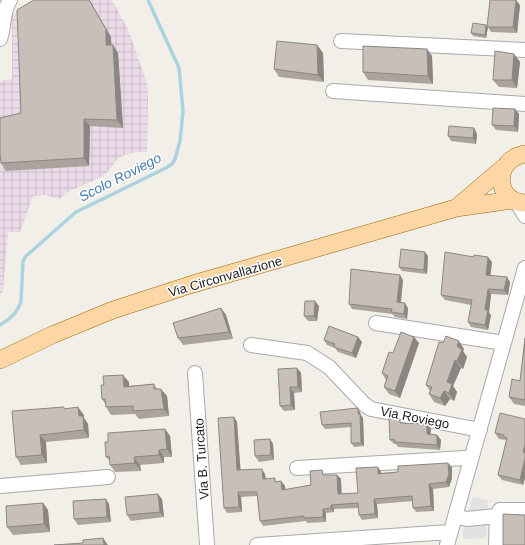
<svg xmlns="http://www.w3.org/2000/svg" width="525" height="545" font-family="Helvetica,sans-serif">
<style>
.industrial{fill:url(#industrial-grid)}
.parking{fill:#e2e2e2}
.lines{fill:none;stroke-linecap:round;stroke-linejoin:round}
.stream{stroke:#aad3df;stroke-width:3.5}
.minor-casing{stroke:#a9a9a9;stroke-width:16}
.major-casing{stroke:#a06b00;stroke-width:18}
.minor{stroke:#fff;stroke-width:14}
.major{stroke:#fcd6a4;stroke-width:17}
.wall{fill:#aba49e}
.shaded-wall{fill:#8b8681}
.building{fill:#c7bfb8;stroke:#8b8681}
.labels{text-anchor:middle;stroke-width:3;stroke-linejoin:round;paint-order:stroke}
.street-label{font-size:13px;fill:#222;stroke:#fff}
.water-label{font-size:14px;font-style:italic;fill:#4a7aab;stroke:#fff}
</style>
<defs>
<pattern id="industrial-grid" width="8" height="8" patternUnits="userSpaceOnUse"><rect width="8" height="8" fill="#ebdbe8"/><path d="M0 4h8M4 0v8" fill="none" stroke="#c9bcc7"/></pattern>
</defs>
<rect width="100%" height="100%" fill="#f2efe9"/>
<path class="industrial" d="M37 0H112L128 29 147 83 148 98 147 152H136L119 157 105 175 68 192 60 199 45 195 33 196 20 232H8L3 291 0 296V81L12 79V15Z"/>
<path class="parking" d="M473 497 488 500 486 538 463 539V531Z"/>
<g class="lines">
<path class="stream" d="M0 325C10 319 17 313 21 302L23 261 26 256 76 212 166 168 172 164 175 159 180 141 183 111 179 68 148 0"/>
<defs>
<path id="minor" d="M0 39C5 26 2 12 10 0
M341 41 525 50
M333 91 525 104
M516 201 525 216
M376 323 504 343
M251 345 307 353 329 367 364 404 371 409 480 430
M195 373 207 545
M297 468 465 458 471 459
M0 486 108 477
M455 516 467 519 497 516 500 510H525
M257 545 450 532
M447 545 525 268
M496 545 497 516"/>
<path id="major" d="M525 154C493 159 494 202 525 203
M456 208 503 168
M0 360 52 335 113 310 193 284 456 208 513 200"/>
</defs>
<use href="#minor" class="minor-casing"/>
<use href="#major" class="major-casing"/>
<use href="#minor" class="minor"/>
<use href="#major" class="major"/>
</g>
<path class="wall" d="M34 0H89L111 37V45L118 53 123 128 90 126 89 166 6 171 1 163 21 113Z
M520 5 517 33 491 32 488 27 486 38 473 36 471 33 487 27Z
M317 45 323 53 324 82 279 77 274 69Z
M427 49 432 56 433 84 368 80 363 72Z
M514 54 520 62 517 88 499 87 493 80Z
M515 109 519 114 518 132 496 130 492 125Z
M474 128 477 134 476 144 451 141 448 136Z
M428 256 427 274 402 271 399 267Z
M492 262 490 275 510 282 508 295 491 294 489 313 491 315 488 330 471 327 468 322 471 305 445 300 441 295Z
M403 280 401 303 408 308 407 319 395 317 392 314 352 309 349 304Z
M319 306 317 321H308L304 316Z
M221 308 226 315 233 339 183 345 178 338Z
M358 337 362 342 356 358 338 352 335 348 327 345 324 340Z
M414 337 419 343 400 398 389 394 384 387 386 380 382 373 393 353Z
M525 338V406L514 404 509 397 520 381Z
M443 343 464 349 463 351 467 357 463 369 461 368 453 386 457 392 454 401 450 399 445 406 434 402 429 394 430 391 426 385Z
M297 368 301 373 302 392 294 393 295 410 284 411 280 406Z
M129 382V386L154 384 157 389 167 396 169 416 139 419 135 414 111 415 106 407V405L102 399Z
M65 409 84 415V418L88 424 89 438 46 442 47 463 21 465 16 457Z
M360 412V414L363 418 364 446 354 447 351 443V427L325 429 322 425Z
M234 417 237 422 240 470 265 474 266 479 277 482 281 481 285 486V490L311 485 326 475H337L341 479V494L358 493 378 467 381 472V473L452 467V478L449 487 433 489 434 511 416 512 413 508V501L377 504 378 518 362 520 359 515 358 508 334 509V512L326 513V522L307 523 306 521 263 526 260 521 257 496 241 497 242 512 227 513 224 508Z
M525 419V478L523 485 502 480 498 475 506 441V440L499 439 495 433Z
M403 423 431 429 430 435H437L441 440 440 450 398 447 396 444H394L390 440Z
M165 429 170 436 172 457H164V463L140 465 141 471 115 472 110 465V461L106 457 108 442Z
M270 439 273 444 274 460 259 462 255 456Z
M162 499 164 517 131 521 127 515Z
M43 503 48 510 50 532 13 535 7 527Z
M109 504 111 522 78 525 74 519Z"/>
<path class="shaded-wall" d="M89 0 111 37 112 53 106 45Z
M516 0 520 5 517 33 513 27Z
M486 25 488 27 486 38 485 35Z
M113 45 118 53 123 128 117 120Z
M317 45 323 53 324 82 318 75Z
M427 49 432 56 433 84 428 76Z
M514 54 520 62 517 88 512 80Z
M515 109 519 114 518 132 514 126Z
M84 119 90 126 89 166 84 158Z
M474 128 477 134 476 144 473 138Z
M425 252 428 256 427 274 424 270Z
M488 257 492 262 490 280 486 275Z
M400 275 403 280 400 307 397 302Z
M507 277 510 282 508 295 504 290Z
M488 289 491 294 489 313 491 315 488 330 485 325V310Z
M315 301 319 306 317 321 314 316Z
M405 303 408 308 407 319 404 314Z
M221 308 226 315 233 339 229 332Z
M358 337 362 342 356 358 352 353Z
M414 337 419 343 400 398 395 391Z
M459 341 464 349 463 351 467 357 463 369 457 361V346Z
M455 360 461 368 453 386 457 392 454 401 449 393 447 382Z
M297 368 301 373 302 392 298 387Z
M123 375 129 382V394L124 387Z
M290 387 294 393 295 410 291 405Z
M161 389 167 396 169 416 164 409Z
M444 391 450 399 445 406 440 398Z
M78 407 84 415V418L88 424 89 438 84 430 79 416Z
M358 408 360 412 361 415 360 414 363 418 364 446 361 443Z
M234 417 237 422 241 475 237 470Z
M427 424 431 429 430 439 427 434Z
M165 429 170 436 172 457 167 449Z
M40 435 46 442 47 463 42 455Z
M437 435 441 440 440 450 437 445Z
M270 439 273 444 274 460 271 455Z
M525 444V456L523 452Z
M159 450 164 457V463L159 455Z
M134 457 140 465 141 471 135 463Z
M525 458V478L523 485 520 480Z
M448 463 452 467V478L449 487 446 482Z
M378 467 381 472 382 478 378 474Z
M262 469 265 474 266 484 263 479Z
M337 475 341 479 342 499 338 494Z
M281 481 285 486 286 495 282 490Z
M429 484 433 489 434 511 431 506Z
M238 492 241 497 242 512 239 507Z
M158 494 162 499 164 517 160 512Z
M106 499 109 504 111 522 107 517Z
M374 499 377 504 378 518 375 514Z
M43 503 48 510 50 532 44 524Z
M331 505 334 509V512L331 508Z
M323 509 326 513V522L323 517Z
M103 538 108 545H104Z"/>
<path class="building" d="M34 0H89L106 29V45H113L117 120 84 119V158L1 163 0 154V118L21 113 17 10Z
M490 0H516L513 27H487Z
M473 23 486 25 485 35 471 33Z
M277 41 317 45 318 75 274 69Z
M363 46 427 49 428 76 363 72Z
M495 51 514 54 512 80H493Z
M493 108 515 109 514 126 492 125Z
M449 126 474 128 473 138 448 136Z
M401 249 425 252 424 270 399 267Z
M445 252 474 257V255L488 257 486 275 507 277 504 290 488 289 485 310H488L485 325 468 322 472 300 441 295Z
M351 269 400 275 397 302 405 303 404 314 391 312 392 309 349 304Z
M305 301H315L314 316H304Z
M221 308 229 332 178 338 173 323Z
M329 326 358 337 352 353 334 347 335 344 324 340Z
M401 332 414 337 395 391 384 387 388 376 382 373 389 352 393 353Z
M446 336 459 341 457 346 462 350 457 361 455 360 447 382 452 384 449 393 444 391 440 398 429 394 432 387 426 385 439 342 443 343Z
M525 338V400L509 397 512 379 520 381Z
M297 368 298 387H290L291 405 280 406 278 369Z
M123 375 124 387 154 384V389H161L164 409 133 411V406L106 407 105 399H102L101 385H104L103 376Z
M64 407V409L78 407 79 416H83L84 430 40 435 42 455 16 457 12 411Z
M358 408V414H360L361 443H351V423L322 425 320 412Z
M500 413 525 419V444L523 452 525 453V458L520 480 498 475 507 438 504 437V435L495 433Z
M234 417 237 470 262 469 263 479 275 478V482L281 481 282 490 311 485 310 471 322 470 323 475H337L338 494 358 493 356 468 378 467V474L398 472V466L448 463 449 474 446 482 429 484 431 506 413 508 412 496 374 499 375 514 359 515 358 503 331 505V508L323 509V517L304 518V516L260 521 257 492H238L239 507 224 508 218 418Z
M389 418 400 419V423L427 424V434L437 435V445L395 442 394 439 390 440Z
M165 429 167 449 159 450V455L134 457 135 463 110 465 109 456 106 457 105 442H108V433Z
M270 439 271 455 255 456 254 440Z
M158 494 160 512 127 515 125 497Z
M106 499 107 517 74 519 73 501Z
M43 503 44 524 7 527 6 506Z
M503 514 525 515V545H503Z
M103 538 104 545H54L83 543V540Z"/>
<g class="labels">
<g class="street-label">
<text transform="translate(225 276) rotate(-16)" y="5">Via Circonvallazione</text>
<text transform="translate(415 417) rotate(11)" y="5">Via Roviego</text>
<text transform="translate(201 459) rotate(-94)" y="5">Via B. Turcato</text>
</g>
<g class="water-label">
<text transform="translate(120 177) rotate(-27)" y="5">Scolo Roviego</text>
</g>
</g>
</svg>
